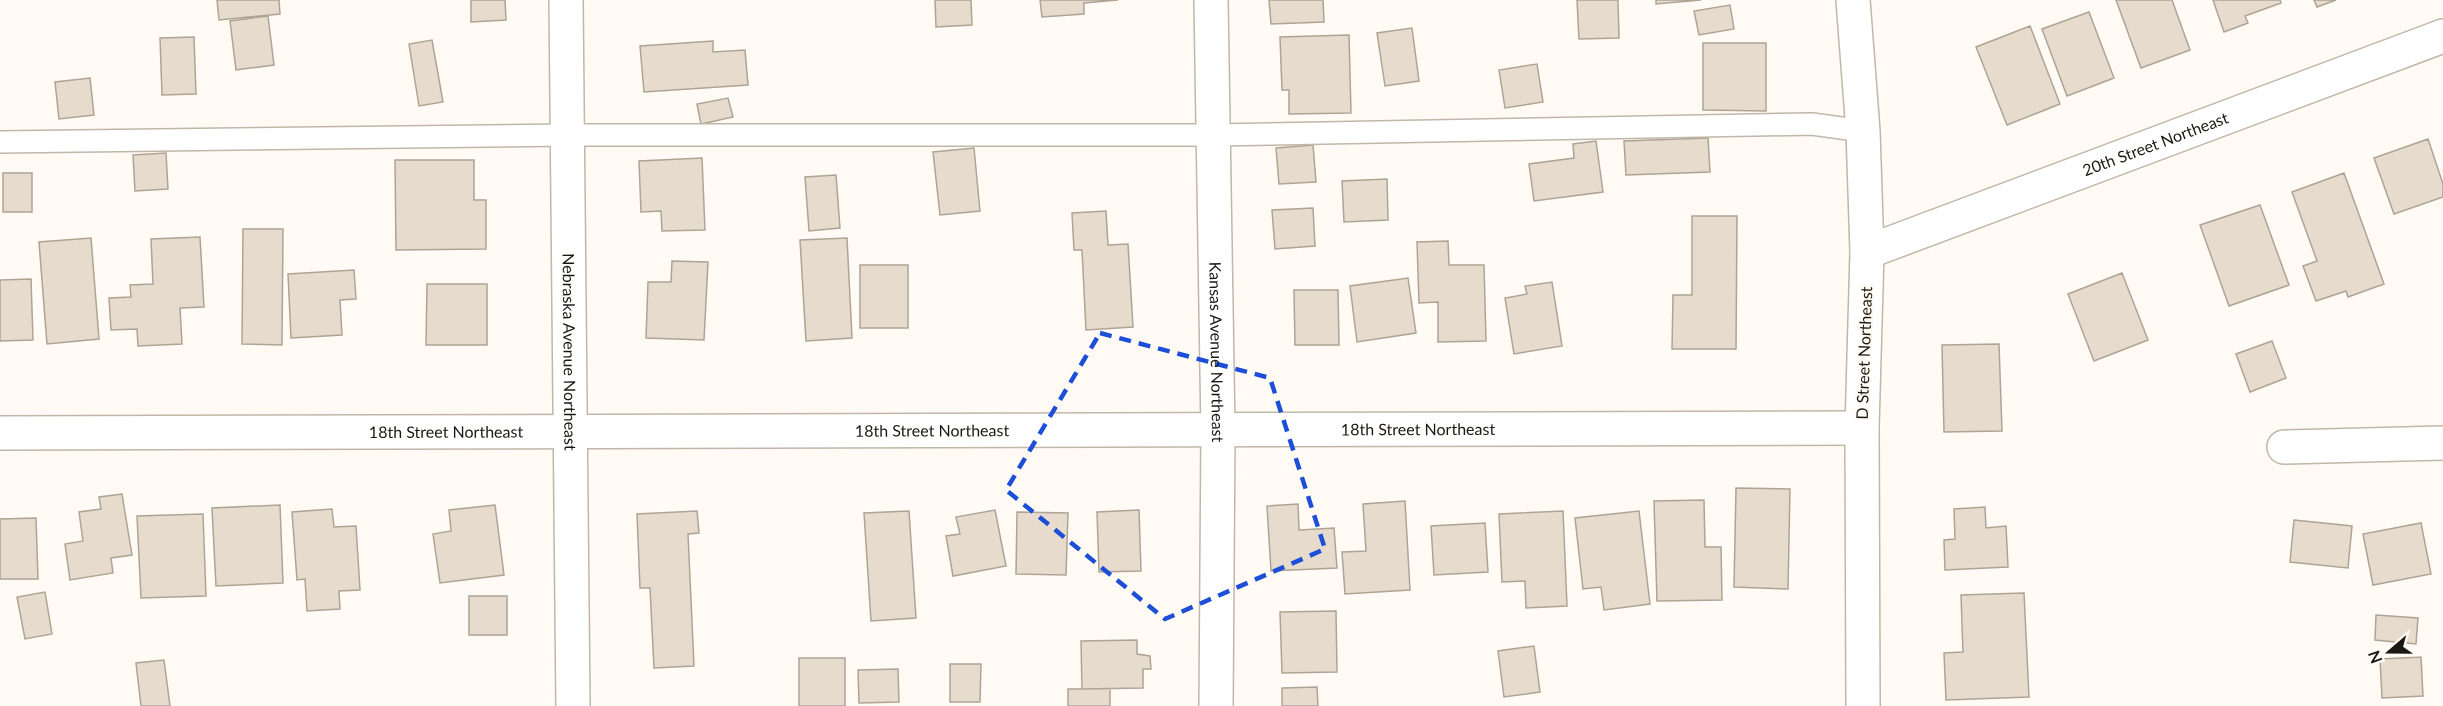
<svg xmlns="http://www.w3.org/2000/svg" width="2443" height="706" font-family="Lato,sans-serif">
<style>
.building{fill:#e6dbcc;stroke:#aea496;stroke-width:1.5}
.lines{fill:none;stroke-linecap:round;stroke-linejoin:round}
.lane-casing{stroke:#c1b7a9;stroke-width:24}
.street-casing{stroke:#c1b7a9;stroke-width:36}
.secondary-casing{stroke:#c1b7a9;stroke-width:36}
.lane{stroke:#fff;stroke-width:21}
.street{stroke:#fff;stroke-width:33}
.secondary{stroke:#fff;stroke-width:33}
.marked{fill:none;stroke:#1d4ed8;stroke-width:4.5;stroke-dasharray:12 8;stroke-linejoin:round}
.labels{text-anchor:middle;stroke-width:5;stroke-linejoin:round;paint-order:stroke}
.street-label{font-size:16px;fill:#1b1712;stroke:#fffaf4}
</style>
<rect width="100%" height="100%" fill="#fffaf4"/>
<path class="building" d="M217 0H279L280 14 219 20Z
M471 0H505L506 20 471 22Z
M935 0H971L972 25 936 27Z
M1040 0H1118L1084 3V14L1042 17Z
M1269 0H1323L1324 22 1271 24Z
M1577 0H1618L1619 38 1579 39Z
M1656 0H1701L1656 4Z
M2116 0H2172L2190 50 2141 68Z
M2213 0H2280L2281 3 2245 16 2248 23 2224 32Z
M2314 0H2336L2317 7Z
M1730 5 1734 29 1699 35 1694 11Z
M2089 12 2114 78 2067 96 2042 29Z
M268 16 274 65 236 70 230 21Z
M2030 26 2060 104 2007 125 1976 47Z
M1412 28 1419 81 1385 86 1377 33Z
M1349 35 1351 113 1289 114V90H1282L1280 37Z
M194 37 196 94 162 95 160 38Z
M432 40 443 102 419 106 409 44Z
M713 41V52L745 50 748 85 644 92 640 46Z
M1703 43H1766V111L1703 110Z
M1537 64 1543 102 1505 108 1499 70Z
M90 78 94 115 59 119 55 82Z
M728 98 733 117 701 124 697 104Z
M1708 138 1710 172 1626 175 1624 141Z
M2428 139 2443 184V197L2394 214 2374 158Z
M1596 141 1603 192 1534 201 1529 164 1574 158 1573 144Z
M1313 145 1316 182 1279 184 1276 148Z
M974 148 980 211 940 215 933 152Z
M166 153 168 189 135 191 133 155Z
M702 158 705 230 662 231 661 211 641 212 639 161Z
M395 160H474V200H486V249L396 250Z
M3 173H32V212H3Z
M2344 173 2384 284 2348 297 2346 291 2316 301 2303 266 2317 261 2292 192Z
M836 175 840 228 809 231 805 177Z
M1387 179 1388 220 1344 222 1342 181Z
M2260 205 2289 285 2229 306 2200 225Z
M1313 208 1315 246 1275 249 1272 210Z
M1106 211 1108 245 1128 244 1133 327 1086 330 1082 250H1074L1072 213Z
M1692 216H1737L1736 349H1672L1673 295H1692Z
M243 229H283L282 345 242 344Z
M200 237 204 307 180 308 182 344 138 346 137 329 111 330 109 298 131 297 130 285 153 284 151 239Z
M91 238 99 339 47 344 39 242Z
M847 238 852 338 806 341 800 240Z
M1448 241 1449 265H1484L1486 341 1438 342V302L1419 303 1417 242Z
M672 261 708 262 704 340 646 338 648 282H671Z
M860 265H908V328H860Z
M354 270 356 299 340 300 342 335 291 338 288 274Z
M2122 273 2148 340 2094 361 2068 294Z
M1408 278 1416 333 1357 342 1350 286Z
M31 279 33 340 0 341V280Z
M1552 282 1562 346 1514 354 1505 298 1527 294 1525 286Z
M427 284H487V345H426Z
M1294 290H1338L1339 345H1295Z
M2272 341 2286 378 2250 392 2236 354Z
M1999 344 2002 431 1944 432 1942 345Z
M1736 488 1790 489 1788 589 1734 587Z
M122 494 132 555 111 558 113 573 70 580 65 544 83 541 79 512 101 509 99 497Z
M1704 500 1705 547H1721L1722 600 1657 601 1654 501Z
M1405 501 1410 590 1345 594 1342 552 1366 551 1363 504Z
M1298 504 1299 530 1334 528 1337 568 1271 571 1267 506Z
M280 505 283 583 216 586 212 508Z
M495 505 504 575 440 583 433 534 451 531 449 510Z
M1985 507 1986 528 2006 526 2008 567 1945 570 1944 540 1955 539 1954 509Z
M332 509 334 527 356 526 360 590 339 591 340 609 307 611 305 579 297 580 292 512Z
M995 510 1006 566 953 576 946 536 960 534 956 517Z
M1139 510 1141 571 1099 572 1097 512Z
M697 511 699 533 688 534 694 666 654 668 650 588H640L637 514Z
M909 511 916 618 871 621 864 513Z
M1563 511 1567 606 1526 608 1525 581 1502 582 1499 514Z
M1639 511 1650 604 1604 610 1601 587 1583 589 1575 518Z
M1017 512 1068 513 1066 575 1016 574Z
M203 514 206 596 141 598 137 516Z
M36 518 38 579H0V519Z
M2294 520 2352 526 2348 568 2290 562Z
M1485 523 1488 572 1434 575 1431 526Z
M2421 523 2431 574 2373 585 2363 534Z
M45 592 52 634 25 639 17 597Z
M2024 593 2029 697 1946 700 1944 653 1963 652 1961 595Z
M469 596H507V635H469Z
M1336 611 1337 672 1282 673 1280 612Z
M2376 615 2418 618 2416 644 2375 640Z
M1137 640V654L1150 656 1151 669H1143V688L1082 689 1081 641Z
M1534 646 1540 692 1504 697 1498 651Z
M2421 657 2423 696 2382 698 2380 659Z
M799 658H845V706H799Z
M164 660 170 706H141L136 663Z
M950 664H981L980 702H950Z
M898 669 899 702 859 703 858 670Z
M1317 687 1318 706H1282V688Z
M1068 689H1110V706H1068Z"/>
<g class="lines">
<defs>
<path id="lane" d="M0 142 567 135H1213L1812 124 1863 131"/>
<g id="street">
<path id="s1" d="M566 0 573 706"/>
<path id="s2" d="M1211 0 1218 431 1216 706"/>
<path id="s3" d="M1867 252 2443 36"/>
<path id="s4" d="M0 433 1862 428"/>
<path d="M2284 447 2443 443"/>
</g>
<path id="secondary" d="M1853 0 1863 131 1867 252 1862 428 1863 706"/>
</defs>
<use href="#lane" class="lane-casing"/>
<use href="#street" class="street-casing"/>
<use href="#secondary" class="secondary-casing"/>
<use href="#lane" class="lane"/>
<use href="#street" class="street"/>
<use href="#secondary" class="secondary"/>
</g>
<path class="marked" d="M1100 333 1270 378 1325 549 1165 619 1006 490Z"/>
<g class="labels">
<g class="street-label">
<text dy="6" stroke="none"><textPath href="#s3" startOffset="308">20th Street Northeast</textPath></text>
<text dy="6" stroke="none"><textPath href="#s1" startOffset="352">Nebraska Avenue Northeast</textPath></text>
<text dy="6" stroke="none"><textPath href="#s2" startOffset="352">Kansas Avenue Northeast</textPath></text>
<text transform="translate(1864 353) rotate(-88)" y="6">D Street Northeast</text>
<text dy="6" stroke="none"><textPath href="#s4" startOffset="1418">18th Street Northeast</textPath></text>
<text dy="6" stroke="none"><textPath href="#s4" startOffset="932">18th Street Northeast</textPath></text>
<text dy="6" stroke="none"><textPath href="#s4" startOffset="446">18th Street Northeast</textPath></text>
</g>
</g>
<g transform="translate(2389 652) rotate(250)" stroke="#fffaf4" stroke-width="4.5" paint-order="stroke">
<path d="M0-4.5L10 22L0 15L-10 22Z" fill="#1b1712"/>
<text y="-9" font-size="16" font-weight="bold" text-anchor="middle" fill="#1b1712">N</text>
</g>
</svg>
